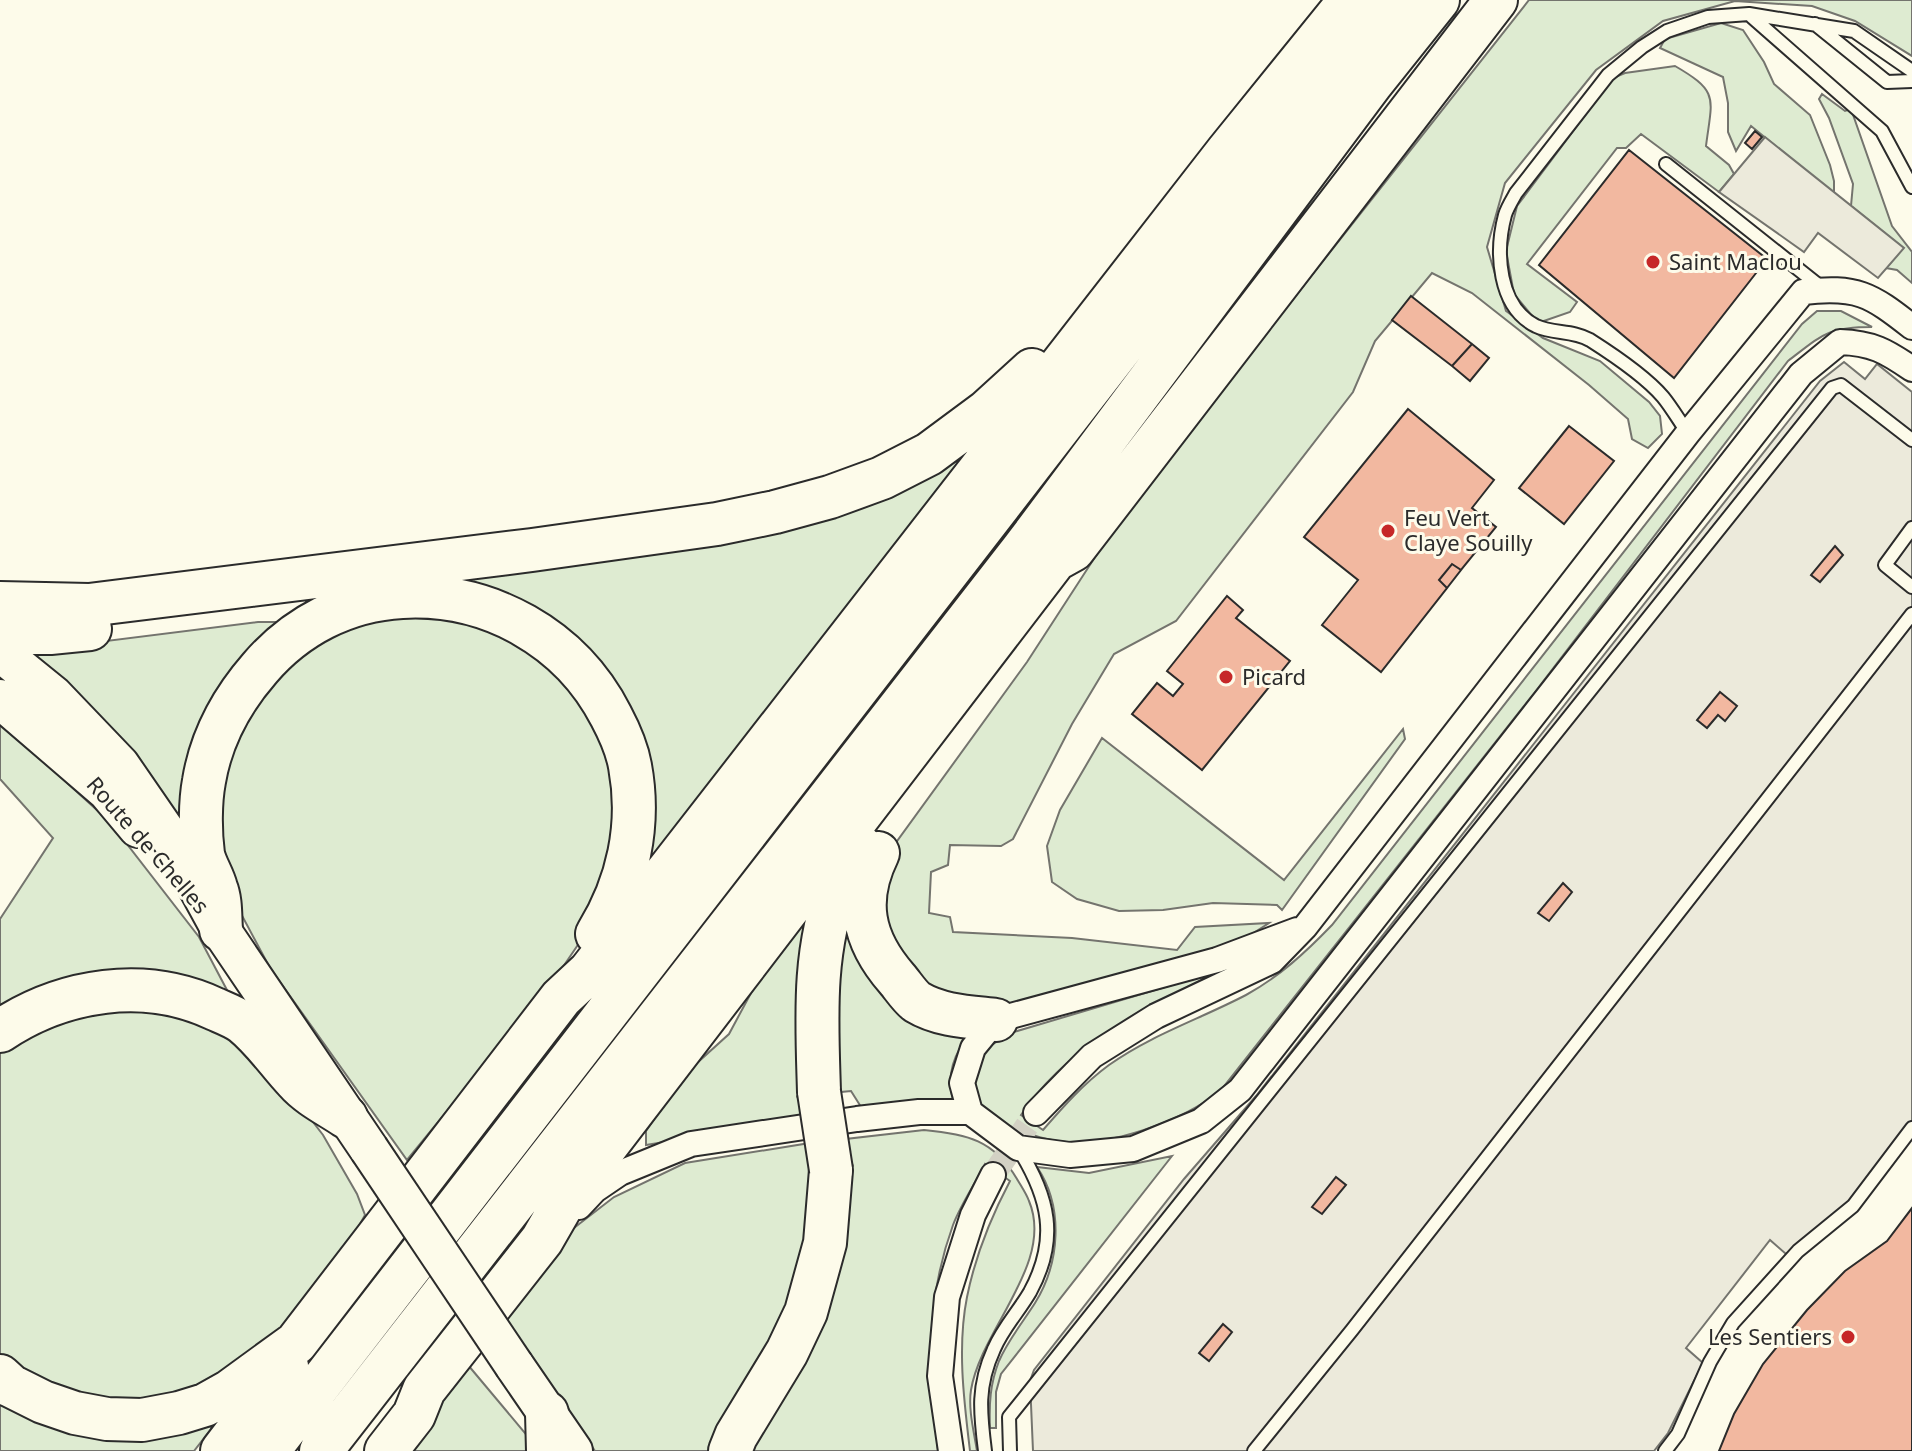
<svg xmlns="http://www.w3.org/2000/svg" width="1912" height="1451" font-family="'Noto Sans',sans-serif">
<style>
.green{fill:#deebd1;stroke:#74746e;stroke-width:2}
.parking{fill:#eceadb;stroke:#74746e;stroke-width:2}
.building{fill:#f2b8a0;stroke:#2b2b2b;stroke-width:2}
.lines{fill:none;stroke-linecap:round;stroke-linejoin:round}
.minor-tunnel{stroke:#d3d1c4;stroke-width:24;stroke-dasharray:24 12;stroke-linecap:butt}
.service-casing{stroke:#2b2b2b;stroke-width:16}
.minor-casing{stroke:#2b2b2b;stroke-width:28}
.primary-casing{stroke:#2b2b2b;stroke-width:42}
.trunk-casing{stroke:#2b2b2b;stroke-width:46}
.service{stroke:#fdfbea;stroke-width:12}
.minor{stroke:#fdfbea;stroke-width:24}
.primary{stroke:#fdfbea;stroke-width:38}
.trunk{stroke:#fdfbea;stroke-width:42}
.primary-bridge-casing{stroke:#2b2b2b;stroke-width:42;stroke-linecap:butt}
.trunk-bridge-casing{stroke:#2b2b2b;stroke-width:46;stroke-linecap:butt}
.primary-bridge{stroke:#fdfbea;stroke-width:38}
.trunk-bridge{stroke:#fdfbea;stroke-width:42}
.poi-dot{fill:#c62828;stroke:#fdfbea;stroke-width:3}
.labels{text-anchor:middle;stroke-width:6;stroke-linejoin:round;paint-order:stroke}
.poi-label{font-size:22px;fill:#2b2b2b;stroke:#fdfbea;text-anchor:start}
.street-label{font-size:22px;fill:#2b2b2b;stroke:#fdfbea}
</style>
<rect width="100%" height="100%" fill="#fdfbea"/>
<path class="green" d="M1529 0H1912V56L1855 21 1812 6 1735 1 1663 21 1596 70 1505 183 1487 247 1506 311 1543 338 1600 361 1649 402 1660 416 1662 434 1648 448 1632 439 1628 419 1589 385 1472 293 1432 273 1375 341 1353 392 1176 621 1114 654 1072 724 1013 839 1001 846 950 845 948 865 931 872 929 913 950 917 953 932 1072 938 1177 950 1195 927 1269 923 1241 941 993 1009 919 989 880 919 895 844 1027 662 1121 517Z
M1721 23 1743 30 1764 62 1774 84 1810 115 1830 165 1834 181V194L1751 126 1736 151 1728 132V103L1723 77 1660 48 1665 39Z
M1675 66C1720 92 1712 98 1706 146L1729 165 1734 174 1719 192 1641 134 1626 148H1617L1527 264 1577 302 1570 312 1538 323 1514 294 1506 251 1517 206 1613 78 1625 73Z
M1822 94 1845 111 1851 109 1892 226 1912 252V283L1897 270 1886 268 1903 248 1851 206 1853 184 1829 118 1819 99Z
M1817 311H1841L1872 327C1827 327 1822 335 1788 361L1535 692 1221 1090C1184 1121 1105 1149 1057 1141 1032 1137 1002 1124 981 1111 970 1065 970 1054 1014 1032L1219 971C1145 1009 1069 1044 1021 1115L1043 1130C1063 1107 1083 1084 1109 1065 1151 1035 1200 1019 1246 995 1279 977 1306 952 1332 925L1802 324Z
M986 438 642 872 631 724 427 575 471 571Z
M388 611 484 622 574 685 603 735 617 789 621 845 588 930 552 983 407 1160 270 968 231 895 216 835 218 781 238 719 297 650Z
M258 622H290L252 652 193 846 36 663 34 650Z
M0 722 109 821 199 937 228 992 0 1011V919L53 838 0 779Z
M1403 729 1405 739 1282 910 1277 905 1213 903 1163 910 1119 911 1077 899 1052 882 1047 846 1060 810 1102 738 1284 880Z
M805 915 806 1119 646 1145V1131L686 1073 729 1034 765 967Z
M847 927 974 1029C954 1052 944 1076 955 1106L863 1110 851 1091 841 1092 839 1098 824 1030Z
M142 1005 213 1023 269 1065 323 1135 357 1194 365 1215 343 1255 284 1325 229 1382 167 1407 94 1405 0 1361V1050L67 1013Z
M924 1130C967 1134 994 1140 1017 1179 1021 1186 1026 1193 1029 1201 1055 1263 981 1329 971 1390 968 1409 974 1432 977 1451H970C964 1401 957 1347 967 1297 975 1257 991 1217 1010 1181L985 1164C975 1184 961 1204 953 1225 924 1305 930 1368 938 1451H743L837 1140Z
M810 1143 815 1174 801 1281 712 1451H595L501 1312 561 1238 614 1197 685 1163Z
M1172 1156 1001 1374 996 1392V1428H990C989 1404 990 1384 999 1361 1008 1340 1023 1322 1035 1303 1060 1263 1064 1207 1037 1167L1089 1173Z
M468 1365 525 1433 536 1451H402Z
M0 1395 210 1421 211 1429 194 1451H0Z"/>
<path class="parking" d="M1765 137 1904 248 1878 278 1818 233 1804 252 1719 192Z
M1844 362 1865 379 1877 364 1912 392V1125L1853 1201 1786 1254 1770 1240 1686 1348 1703 1363 1668 1433 1654 1451H1033L1030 1381 1034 1370 1184 1179 1256 1096 1820 381Z"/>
<path class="building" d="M1755 131 1762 137 1752 149 1745 143Z
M1629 150 1767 259 1674 378 1539 265Z
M1411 296 1472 344 1452 366 1392 320Z
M1472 344 1489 358 1470 381 1452 366Z
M1408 409 1494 480 1472 508 1496 527 1461 570 1452 564 1439 580 1447 588 1381 672 1322 625 1358 580 1304 537Z
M1569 426 1614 461 1564 524 1519 488Z
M1835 546 1843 555 1820 582 1811 575Z
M1452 564 1461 570 1447 588 1439 580Z
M1227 596 1243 610 1236 618 1290 661 1202 770 1132 714 1157 683 1173 696 1183 684 1167 671Z
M1720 692 1737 706 1725 721 1718 715 1707 728 1697 720Z
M1563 883 1572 892 1549 921 1538 913Z
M1336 1177 1346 1185 1322 1214 1312 1207Z
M1912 1208V1451H1719L1734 1414 1763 1364 1807 1310 1845 1271 1887 1241Z
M1223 1324 1232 1332 1209 1361 1199 1353Z"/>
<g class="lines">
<path class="minor-tunnel" d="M993 1175 1036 1113"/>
<defs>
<path id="service" d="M1752 17 1882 131 1912 187
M1815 24 1887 82 1912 81
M1666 164 1822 288
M1688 433C1680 422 1672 408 1663 397 1646 377 1612 354 1590 340 1573 330 1553 334 1536 326 1498 307 1495 252 1505 215 1507 208 1512 200 1516 193L1608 75 1642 47 1667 31 1708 17 1749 14 1854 31 1912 71
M1912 528 1885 565 1912 587
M985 1451C980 1412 977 1386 994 1349 1003 1328 1019 1311 1030 1292 1059 1239 1049 1197 1018 1148
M1010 1451 1009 1417 1832 388 1841 385 1912 440
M1254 1451 1352 1330 1912 614
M1665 1451 1678 1434 1710 1362 1733 1323 1798 1251 1853 1206 1912 1128"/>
<path id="minor" d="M970 1112 962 1083 973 1048 996 1020 1217 960 1297 930
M1036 1113 1092 1056 1156 1016 1272 961 1305 927 1688 433 1803 292C1857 286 1870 294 1912 327
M579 1207 595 1190 620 1173 691 1144 857 1119 919 1112H970L1018 1148 1070 1155 1133 1149 1201 1121 1240 1090 1801 374 1840 342C1872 343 1886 351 1912 369
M951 1451 940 1376 947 1297 973 1215 993 1175"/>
<path id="primary" d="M0 652 53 695 120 765 173 842 221 930 369 1149
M0 699 107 791 138 828
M514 1365 573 1451"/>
<path id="trunk" d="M0 603 89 605 532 550 717 524 775 512 830 497 882 478 929 454 987 411 1032 370
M0 633H50L90 629
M878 853C855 900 862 939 897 979 903 986 910 997 917 1002 940 1016 970 1017 996 1020
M221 930C220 916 221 900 216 888 213 876 205 865 203 854 200 832 200 802 204 781 211 739 232 700 260 668 296 626 346 600 402 597 489 592 571 638 611 716 619 731 627 749 630 766 641 825 628 884 597 934
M0 1031C63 989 145 976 215 1009 224 1013 235 1017 243 1023 264 1040 278 1062 296 1081 309 1096 330 1106 346 1117
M819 1092C817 1022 812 950 839 884 845 871 853 858 860 846
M0 1376 11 1386 43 1402 75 1413 107 1419 142 1420 179 1413 205 1405 230 1391 296 1343 561 998 590 971 1227 152 1350 0
M547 1413 548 1451
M222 1451 287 1366
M268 1451 1390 0
M321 1451 1023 549 1371 84 1438 0
M386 1451 414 1415 424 1390 542 1240 565 1200 1055 560 1073 550 1496 0
M730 1451 736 1436 787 1352 806 1312 825 1243 831 1170"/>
</defs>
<use href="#service" class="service-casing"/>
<use href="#minor" class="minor-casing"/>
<use href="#primary" class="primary-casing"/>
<use href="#trunk" class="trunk-casing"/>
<use href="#service" class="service"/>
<use href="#minor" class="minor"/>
<use href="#primary" class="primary"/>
<use href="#trunk" class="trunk"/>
<defs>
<path id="primary-bridge" d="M369 1149 514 1365"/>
<path id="trunk-bridge" d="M819 1092 831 1170"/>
</defs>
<use href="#primary-bridge" class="primary-bridge-casing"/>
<use href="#trunk-bridge" class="trunk-bridge-casing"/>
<use href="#primary-bridge" class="primary-bridge"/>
<use href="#trunk-bridge" class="trunk-bridge"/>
</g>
<g class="poi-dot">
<circle cx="1653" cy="262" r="8"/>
<circle cx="1388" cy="531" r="8"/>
<circle cx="1226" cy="677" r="8"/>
<circle cx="1848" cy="1337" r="8"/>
</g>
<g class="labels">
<g class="poi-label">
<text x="1669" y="270">Saint Maclou</text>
<text x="1404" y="526">Feu Vert<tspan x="1404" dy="25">Claye Souilly</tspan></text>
<text x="1242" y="685">Picard</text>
<text x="1832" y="1345" text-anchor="end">Les Sentiers</text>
</g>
<g class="street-label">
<text transform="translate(148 845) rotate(49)" y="8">Route de Chelles</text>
</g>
</g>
</svg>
